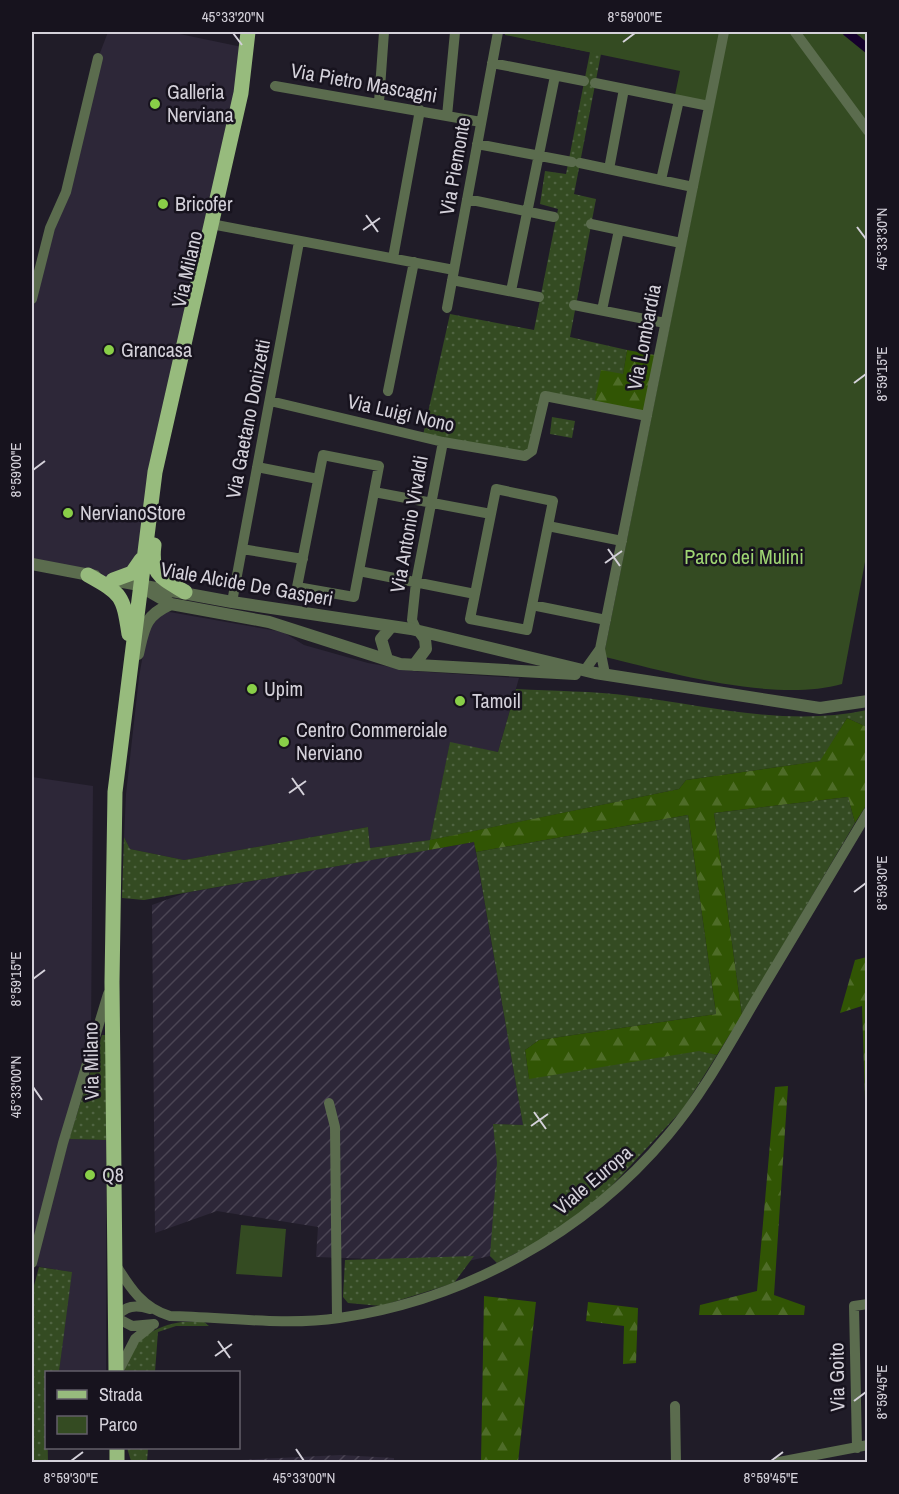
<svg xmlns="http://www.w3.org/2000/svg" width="899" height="1494" font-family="'Archivo Narrow',sans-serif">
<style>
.built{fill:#2d2738}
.industrial{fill:url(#industrial-furrows)}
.grass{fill:url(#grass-dots)}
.forest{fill:url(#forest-firs)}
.green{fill:#344b22}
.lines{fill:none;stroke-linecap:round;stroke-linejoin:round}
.canal{stroke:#15002c;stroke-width:9}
.minor{stroke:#5b6c4e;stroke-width:10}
.tertiary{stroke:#5b6c4e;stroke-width:12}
.primary{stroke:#97bb7d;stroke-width:15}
.ticks{fill:none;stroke:#d4d1da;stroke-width:2}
.poi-dot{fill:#89cf48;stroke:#17131e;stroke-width:2}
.labels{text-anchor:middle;stroke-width:5;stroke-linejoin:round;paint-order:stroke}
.street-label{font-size:20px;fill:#d4d1da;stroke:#17131e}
.poi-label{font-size:20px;fill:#d4d1da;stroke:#17131e;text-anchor:start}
.park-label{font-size:20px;fill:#9fd673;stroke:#17131e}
.neatline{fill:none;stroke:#d4d1da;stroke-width:2}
.ticks-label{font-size:15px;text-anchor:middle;fill:#d4d1da}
</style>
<defs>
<pattern id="industrial-furrows" width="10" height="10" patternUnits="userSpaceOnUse" patternTransform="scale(1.5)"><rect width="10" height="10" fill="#2d2738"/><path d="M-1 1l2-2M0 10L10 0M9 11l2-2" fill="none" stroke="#4b4554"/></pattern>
<pattern id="grass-dots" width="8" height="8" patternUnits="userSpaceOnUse" patternTransform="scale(1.5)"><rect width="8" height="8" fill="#344b22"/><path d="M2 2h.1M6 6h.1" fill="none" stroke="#506442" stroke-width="1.8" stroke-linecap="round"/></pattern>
<pattern id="forest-firs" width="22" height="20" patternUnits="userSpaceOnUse" patternTransform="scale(1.5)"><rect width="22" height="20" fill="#315504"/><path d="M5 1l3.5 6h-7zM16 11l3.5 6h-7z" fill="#4e6c28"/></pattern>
</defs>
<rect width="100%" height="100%" fill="#201c28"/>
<path class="built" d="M108 32H170L247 48 139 586 32 564V299L66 191 98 58Z
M164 611 283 632 304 645 368 663 413 671 519 678 498 752 450 743 430 840 370 848 368 827 184 860 130 849 124 837 126 794 139 677 147 631Z
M32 777 93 786 91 1035 32 1248Z
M69 1139 106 1140V1372H59L71 1272 35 1266Z"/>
<path class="industrial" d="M474 842 523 1125 493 1124 500 1165 494 1255 464 1262 316 1257 318 1227 217 1211 155 1233 152 905 185 893Z
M341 1455 394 1458V1462H397H200Z"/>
<path class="grass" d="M525 32 601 54 574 194 596 199 570 337 627 350 623 375 594 404 542 393 529 448 524 452 423 435 450 314 534 330 558 209 540 204 545 171 566 174 590 52 524 39Z
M552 417 575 421 572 438 550 434Z
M516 689C554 691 593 691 631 696 709 706 788 727 867 710V727L847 718 821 761 686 780 679 789 431 840 429 850 144 900 122 898 124 837 130 849 184 860 368 827 370 848 430 840 450 742 498 752Z
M848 797 855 823 742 1015 714 813Z
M688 815 716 1014 539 1040 525 1050 529 1078 699 1050 717 1055 683 1109 606 1192 551 1235 497 1263 490 1256 497 1163 493 1124 523 1125 476 852Z
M102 1035H106V1140L69 1139Z
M474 1256 454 1283 381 1306 348 1303 343 1297 345 1260Z
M39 1267 72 1272 59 1372H46L48 1462H32V1293Z
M182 1322H204L209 1326H176L158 1332 155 1372H125C124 1342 157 1325 182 1322Z
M127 1448H148L147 1462 131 1461Z"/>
<path class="forest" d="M627 350 655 355 645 413 594 404 601 370 623 374Z
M847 718 867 727V804L855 823 848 797 714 813 742 1015 717 1055 699 1051 529 1079 525 1050 539 1040 716 1014 688 815 476 852 474 842 429 850 430 840 679 789 686 780 820 761Z
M867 957H868L867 1161 862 1006 840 1013 855 960Z
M788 1086 774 1295 805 1306 804 1315H699L700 1305 757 1291 775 1087Z
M484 1296 536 1302 518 1462H481Z
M588 1302 638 1308 636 1363 623 1364 624 1326 586 1321Z"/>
<path class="green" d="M505 32H867L868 546 842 684C775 703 672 673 605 657V649L714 104 675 95 680 71 505 35Z
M241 1225 286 1229 282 1277 236 1274Z"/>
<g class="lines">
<path class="canal" d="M847 32 868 49"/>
<path class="minor" d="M795 32 868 131
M492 63 584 81
M595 83 709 106
M275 86 481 122
M379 102 384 32
M447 116 455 32
M477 144 572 162
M580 163 693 187
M609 169 624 89
M661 180 679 100
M467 199 554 217
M211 224 454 270
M591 224 681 243
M393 258 420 110
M452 280 539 297
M511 291 555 76
M32 299 50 228 66 192 98 58
M574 305 665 323
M447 308 498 32
M602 310 619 230
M388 391 414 262
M270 401 443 442 525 456 532 451 545 396 647 416
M323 455 379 466 354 597 297 587Z
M257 467 318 479
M496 489 553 501 527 630 470 619Z
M374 492 491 514
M548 526 622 541
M242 549 303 559
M359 571 475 594
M232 602 299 242
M532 605 606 620
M417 631 412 620 416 582 443 442
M600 649 605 674
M585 670 600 649 724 32
M329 1103 335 1127 337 1318
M32 1263 63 1143 108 994
M116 1265C130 1288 143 1308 170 1316 225 1317 284 1326 339 1318 465 1300 586 1233 668 1135 702 1095 728 1047 755 1001 792 938 830 875 868 812
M150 1309C135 1304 126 1306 115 1317L132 1326 154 1324
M119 1370 135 1339 151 1326
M675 1406 676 1462
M857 1448 854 1306 868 1304
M779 1462 868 1445"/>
<path class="tertiary" d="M32 564 95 576
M112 580 232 602 411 629 595 673 820 708 868 701
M145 589 171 604 269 622 400 664 575 674
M138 654C144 628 144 616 171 604
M387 659 381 639 391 627
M414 665 426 649 425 639 420 632"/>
<path class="primary" d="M154 545C150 575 162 578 185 592
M88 575C122 594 123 595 129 634
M113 580 132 573 141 560
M116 1372 112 982 115 792 155 472 241 93 248 32
M117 1448V1462"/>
</g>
<path class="ticks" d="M233 33 242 45M623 42 635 33M366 215 378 232M857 227 866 239M363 230 380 218M854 383 866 374M33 470 45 461M608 549 620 566M605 563 622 551M292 778 304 795M289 793 306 781M854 892 866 883M33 979 45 970M33 1087 42 1100M534 1112 546 1129M531 1126 548 1114M218 1341 230 1358M215 1356 232 1344M854 1401 866 1392M296 1449 304 1461M71 1461 83 1452M771 1461 783 1452"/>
<g class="poi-dot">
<circle cx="155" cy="104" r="6"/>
<circle cx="163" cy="204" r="6"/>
<circle cx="109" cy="350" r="6"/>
<circle cx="68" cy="513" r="6"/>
<circle cx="252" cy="689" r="6"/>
<circle cx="460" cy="701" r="6"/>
<circle cx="284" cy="742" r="6"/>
<circle cx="90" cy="1175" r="6"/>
</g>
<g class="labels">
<g class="street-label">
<text transform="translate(364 83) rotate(10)" y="7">Via Pietro Mascagni</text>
<text transform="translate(455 166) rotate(-80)" y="7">Via Piemonte</text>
<text transform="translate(187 269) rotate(-77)" y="7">Via Milano</text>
<text transform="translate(644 337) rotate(-79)" y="7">Via Lombardia</text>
<text transform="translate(401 413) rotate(13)" y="7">Via Luigi Nono</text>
<text transform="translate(248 419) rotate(-79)" y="7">Via Gaetano Donizetti</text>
<text transform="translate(409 524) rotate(-80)" y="7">Via Antonio Vivaldi</text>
<text transform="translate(247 584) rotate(10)" y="7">Viale Alcide De Gasperi</text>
<text transform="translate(91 1061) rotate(-91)" y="7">Via Milano</text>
<text transform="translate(593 1180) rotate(-40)" y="7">Viale Europa</text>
<text transform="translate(837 1377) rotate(-91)" y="7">Via Goito</text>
</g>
<g class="poi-label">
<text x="167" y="99">Galleria<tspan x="167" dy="23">Nerviana</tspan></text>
<text x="175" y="211">Bricofer</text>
<text x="121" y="357">Grancasa</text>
<text x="80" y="520">NervianoStore</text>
<text x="264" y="696">Upim</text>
<text x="472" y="708">Tamoil</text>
<text x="296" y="737">Centro Commerciale<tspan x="296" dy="23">Nerviano</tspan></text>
<text x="102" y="1182">Q8</text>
</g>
<g class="park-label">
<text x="744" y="564">Parco dei Mulini</text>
</g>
</g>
<rect width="899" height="1494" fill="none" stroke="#17131e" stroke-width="66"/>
<rect x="45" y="1371" width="195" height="78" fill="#17131e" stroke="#635f69" stroke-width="1.5"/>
<rect x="57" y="1390" width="30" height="9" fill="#97bb7d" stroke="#635f69" stroke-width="1.5"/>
<text x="99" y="1401" font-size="18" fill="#d4d1da">Strada</text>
<rect x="57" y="1416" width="30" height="18" fill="#344b22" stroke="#635f69" stroke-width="1.5"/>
<text x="99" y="1431" font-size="18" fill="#d4d1da">Parco</text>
<rect x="33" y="33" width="833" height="1428" class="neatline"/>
<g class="ticks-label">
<text x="233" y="22">45°33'20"N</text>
<text x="635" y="22">8°59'00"E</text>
<text transform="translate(882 239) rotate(-90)" y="5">45°33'30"N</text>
<text transform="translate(882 374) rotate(-90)" y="5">8°59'15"E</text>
<text transform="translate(16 470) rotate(-90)" y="5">8°59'00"E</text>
<text transform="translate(882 883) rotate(-90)" y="5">8°59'30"E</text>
<text transform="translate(16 979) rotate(-90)" y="5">8°59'15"E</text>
<text transform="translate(16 1087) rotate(-90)" y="5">45°33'00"N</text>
<text transform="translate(882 1392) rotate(-90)" y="5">8°59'45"E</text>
<text x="71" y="1483">8°59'30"E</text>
<text x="304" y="1483">45°33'00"N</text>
<text x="771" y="1483">8°59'45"E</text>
</g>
</svg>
